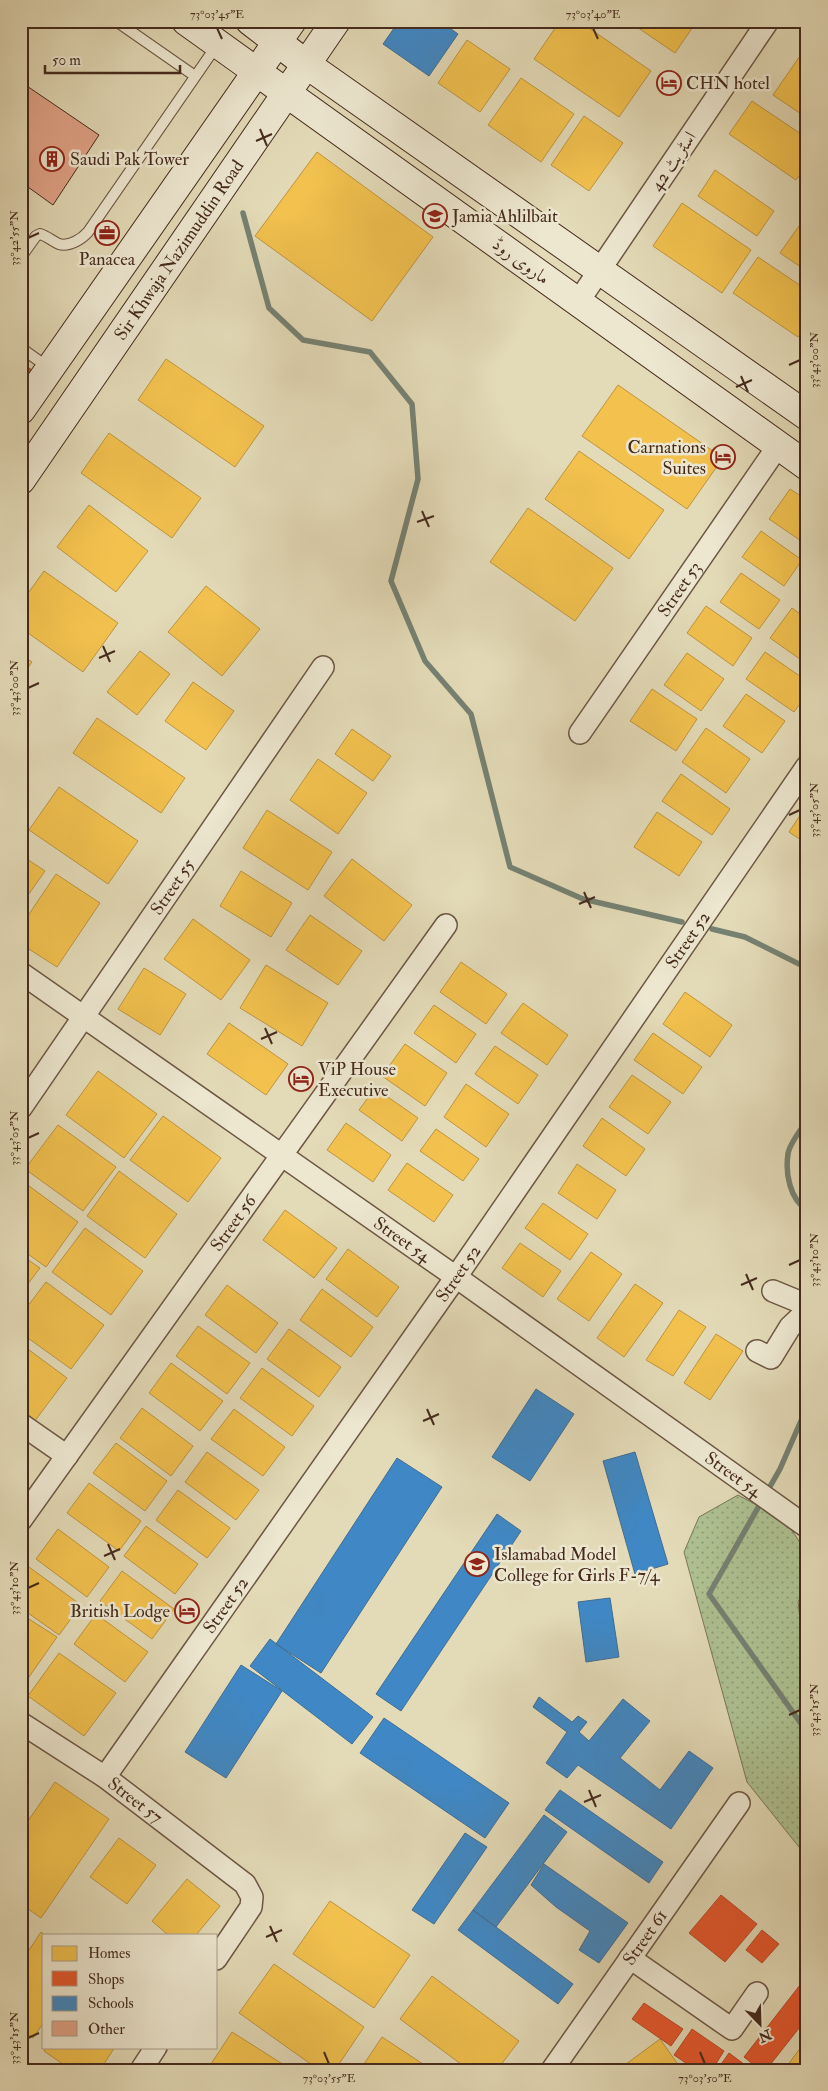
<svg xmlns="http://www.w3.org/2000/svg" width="828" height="2091" font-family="'IM FELL Double Pica',Amiri,serif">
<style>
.green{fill:url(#green-dots);stroke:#7a7658}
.homes{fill:#f2c14e;stroke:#be943f}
.shops{fill:#e4572e;stroke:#b54a29}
.schools{fill:#3f88c5;stroke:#416c93}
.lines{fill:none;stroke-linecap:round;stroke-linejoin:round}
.stream{stroke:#768172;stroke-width:5.5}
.building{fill:#e2a489;stroke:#462b1d}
.lane-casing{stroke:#6d5744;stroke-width:12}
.street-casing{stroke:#6d5744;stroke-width:24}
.secondary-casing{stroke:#462b1d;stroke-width:30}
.lane{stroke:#ede7d0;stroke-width:10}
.street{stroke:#ede7d0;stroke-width:21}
.secondary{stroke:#ede7d0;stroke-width:28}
.ticks{fill:none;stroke:#462b1d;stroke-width:2}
.labels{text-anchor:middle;stroke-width:5;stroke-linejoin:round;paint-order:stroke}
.poi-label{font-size:18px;fill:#462b1d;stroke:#ede7d0;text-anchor:start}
.street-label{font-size:18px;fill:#462b1d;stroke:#ede7d0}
.neatline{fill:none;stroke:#462b1d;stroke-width:2}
.ticks-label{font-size:12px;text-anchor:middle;fill:#462b1d}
</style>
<defs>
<pattern id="green-dots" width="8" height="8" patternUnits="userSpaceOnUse" patternTransform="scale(1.25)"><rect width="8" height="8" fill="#aec192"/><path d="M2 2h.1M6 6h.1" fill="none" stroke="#8f9d77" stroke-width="1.8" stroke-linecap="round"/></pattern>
</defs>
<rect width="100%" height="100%" fill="#e3dab7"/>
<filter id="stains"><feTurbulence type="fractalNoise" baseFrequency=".004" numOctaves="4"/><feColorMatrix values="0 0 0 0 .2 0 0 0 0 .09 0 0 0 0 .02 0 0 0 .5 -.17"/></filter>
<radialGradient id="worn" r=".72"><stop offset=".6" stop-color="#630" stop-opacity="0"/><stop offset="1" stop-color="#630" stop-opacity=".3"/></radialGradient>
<path class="green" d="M738 1495 785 1520 807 1553V1590L798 1601 803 1648 807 1653V1857L747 1782 684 1552 699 1517Z"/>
<path class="homes" d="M560 21H579L651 71 619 117 534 59Z
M628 21H697L675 53Z
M467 40 510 69 480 112 438 83Z
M802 53 807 56V118L773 95Z
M521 78 574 114 541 162 488 125Z
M752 101 807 138V165L796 180 729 134Z
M584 116 623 143 589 191 551 165Z
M317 152 433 237 372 321 255 236Z
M715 170 774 211 757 236 698 196Z
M682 203 751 250 722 293 653 246Z
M806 216H807V271L780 253Z
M758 257 807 290V323L798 337 733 293Z
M166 359 264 426 235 467 138 400Z
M618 385 723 458 687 509 582 436Z
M109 433 201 498 172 538 81 473Z
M579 451 664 510 629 559 545 499Z
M790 489 807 500V545L769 519Z
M89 505 148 551 116 592 57 547Z
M528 508 613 568 575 621 490 562Z
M761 531 802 560 784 586 742 557Z
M44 571 118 623 83 672 21 628V603Z
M741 573 780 600 759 629 720 602Z
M206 586 260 629 222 676 168 632Z
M807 591V604L801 600Z
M706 606 752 638 733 666 687 633Z
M792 608 807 619V664L770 638Z
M140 651 170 674 137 715 107 692Z
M765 652 807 681V694L794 712 746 679Z
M687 653 724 679 701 711 664 685Z
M21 655 32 662 21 678Z
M193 682 234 711 206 750 165 721Z
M652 689 697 719 676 751 630 721Z
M746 694 785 721 762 753 723 726Z
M97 718 185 778 161 813 73 753Z
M706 728 750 759 726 793 682 762Z
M352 729 391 756 373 781 335 754Z
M318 759 367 793 338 834 290 800Z
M681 774 730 809 712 835 662 801Z
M59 787 138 841 108 884 29 830Z
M807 805V844L789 832Z
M267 810 332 852 308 890 243 848Z
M657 812 702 842 679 876 634 847Z
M21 855 45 871 21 905Z
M352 859 412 905 384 941 324 896Z
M241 871 292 903 271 937 220 906Z
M56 874 100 903 57 967 21 944V926Z
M310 915 362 951 338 985 286 950Z
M193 919 250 960 221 1000 164 959Z
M461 962 507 994 486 1024 440 992Z
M266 965 328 1003 302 1046 240 1008Z
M144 968 186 994 160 1035 118 1009Z
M685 992 732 1025 710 1057 663 1024Z
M523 1003 568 1035 547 1065 501 1033Z
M434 1005 476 1034 456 1063 414 1033Z
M229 1023 288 1064 266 1095 207 1054Z
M653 1033 702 1067 683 1094 634 1060Z
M405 1044 447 1073 425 1106 382 1076Z
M495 1046 538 1075 518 1104 475 1074Z
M98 1071 157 1114 124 1158 66 1115Z
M632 1075 671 1102 648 1134 609 1107Z
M466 1084 509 1114 486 1147 444 1117Z
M375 1088 418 1118 402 1141 359 1110Z
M163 1116 221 1158 188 1202 130 1160Z
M602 1118 645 1149 626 1176 583 1146Z
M346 1123 391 1155 373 1182 327 1150Z
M58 1125 116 1167 83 1211 25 1169Z
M436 1129 479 1159 463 1181 420 1151Z
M407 1163 453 1195 434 1222 388 1190Z
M577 1164 616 1190 597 1219 558 1193Z
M119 1171 177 1214 145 1258 87 1216Z
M21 1180 78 1222 46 1267 21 1249Z
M543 1203 588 1234 570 1260 525 1228Z
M285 1210 337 1248 314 1278 263 1240Z
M85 1228 143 1271 111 1315 52 1272Z
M520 1243 561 1271 543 1297 502 1268Z
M348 1249 399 1287 377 1317 326 1279Z
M591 1252 622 1274 589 1321 557 1299Z
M21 1255 40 1268 21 1293Z
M46 1282 104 1325 71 1369 21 1333V1315Z
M635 1284 663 1303 624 1357 597 1338Z
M227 1285 278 1323 256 1353 205 1315Z
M322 1289 373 1327 351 1357 300 1320Z
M679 1310 706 1327 673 1376 646 1360Z
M198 1326 250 1363 227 1394 176 1356Z
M289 1329 341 1367 319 1397 267 1359Z
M716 1334 743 1351 710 1400 684 1383Z
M21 1344 67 1378 34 1422 21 1413Z
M171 1363 223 1401 200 1431 149 1393Z
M262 1368 314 1406 292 1436 240 1398Z
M142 1408 193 1446 171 1476 120 1438Z
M234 1409 285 1447 263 1476 211 1439Z
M116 1443 167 1481 145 1511 93 1473Z
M207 1452 259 1490 236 1520 185 1482Z
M89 1483 141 1521 119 1551 67 1513Z
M178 1490 230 1528 207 1558 156 1520Z
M146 1526 198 1564 175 1594 124 1556Z
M58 1529 109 1567 87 1597 36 1559Z
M29 1567 81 1605 59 1635 21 1608V1578Z
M122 1571 174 1609 152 1639 100 1601Z
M21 1614 57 1637 22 1687H21Z
M96 1614 148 1652 125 1682 74 1644Z
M59 1653 116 1693 84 1736 28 1696Z
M55 1782 109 1819 41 1918 21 1904V1831Z
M119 1838 156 1865 127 1904 90 1877Z
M187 1879 220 1906 196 1935H168L152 1921Z
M330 1901 410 1955 374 2008 293 1954Z
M41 1932 45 1935H44V2022L33 2038 21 2030V1962Z
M274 1964 364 2027 335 2070H319L239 2013Z
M432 1976 519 2041 497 2070H469L400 2019Z
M232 2032 292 2070H207Z
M382 2037 432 2070H360Z
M660 2039 682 2070H618Z
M807 2039V2070H784Z
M47 2047H115L100 2070H71L44 2051Z"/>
<path class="shops" d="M21 363 32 370 21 385Z
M721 1895 757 1924 725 1962 689 1933Z
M762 1930 779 1944 762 1963 746 1950Z
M807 1976V2018L766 2070H760L744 2057Z
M644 2003 683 2029 671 2046 632 2019Z
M692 2029 724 2051 712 2070H696L674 2055Z
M729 2053 752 2070H717Z"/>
<path class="schools" d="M399 21H440L458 34 429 76 383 44Z
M536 1389 574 1414 530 1481 492 1457Z
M635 1452 668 1564 635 1574 603 1461Z
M397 1458 442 1487 321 1673 276 1644Z
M497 1514 521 1531 401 1711 376 1694Z
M610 1598 619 1657 586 1662 578 1602Z
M270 1639 373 1717 352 1744 250 1666Z
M241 1665 282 1691 226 1778 185 1752Z
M539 1697 572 1722 578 1716 587 1722 579 1732 589 1741 623 1699 650 1721 620 1758 660 1790 689 1751 713 1768 671 1829 578 1765 567 1778 546 1763 567 1732 533 1707Z
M384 1718 509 1803 485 1838 360 1753Z
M560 1790 663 1862 649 1883 545 1810Z
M544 1815 567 1832 496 1927 473 1910Z
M465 1833 487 1847 434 1924 412 1910Z
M544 1864 628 1923 599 1963 579 1950 590 1931 556 1907 531 1885Z
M473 1910 573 1984 558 2004 458 1930Z"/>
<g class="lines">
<path class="stream" d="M243 213 269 308 303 340 370 352 412 404 418 479 391 581 425 661 471 714 510 867 583 899 682 922
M712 929 745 937 807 968
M807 1120C801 1130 789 1144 788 1154 785 1174 790 1199 807 1210
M807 1407 780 1469 709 1594 807 1732"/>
</g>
<path class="building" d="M21 82 99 135 53 205 21 182Z"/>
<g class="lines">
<defs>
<path id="lane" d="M116 21 195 76
M21 257 36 236 40 234C47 236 52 241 59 244 69 247 82 239 88 232L217 45
M21 348 49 368"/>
<g id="street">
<path d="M578 302 768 21"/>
<path id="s1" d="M580 733 778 446"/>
<path id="s2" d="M21 973 456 1277 807 1527"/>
<path id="s3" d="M21 1108 323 667"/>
<path d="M773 1291 807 1305"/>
<path d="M757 1351 771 1358 790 1327 807 1311"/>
<path d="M21 1424 67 1456"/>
<path id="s4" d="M21 1520 446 925"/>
<path id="s5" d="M21 1723 105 1777 245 1884 252 1897 251 1907 216 1959"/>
<path id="s6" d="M105 1777 456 1277 807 766"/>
<path d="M630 1958 732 2029 757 1993"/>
<path d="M141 2070 156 2047"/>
<path id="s7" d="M552 2070 739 1803"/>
</g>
<g id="secondary">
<path d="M186 21 807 466"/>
<path d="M250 21 306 64 807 416"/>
<path d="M21 410 292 21"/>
<path id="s8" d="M21 480 336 21"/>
</g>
</defs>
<use href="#lane" class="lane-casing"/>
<use href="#street" class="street-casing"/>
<use href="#secondary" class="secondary-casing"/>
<use href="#lane" class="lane"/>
<use href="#street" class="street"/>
<use href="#secondary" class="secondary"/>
</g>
<path class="ticks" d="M217 28 222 39M593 28 598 39M260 129 267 146M256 141 272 134M28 238 39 233M789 365 800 360M741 376 748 392M736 387 752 380M422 511 429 527M417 522 434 516M103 646 110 662M99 658 115 651M28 688 39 683M789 815 800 810M584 892 591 908M579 904 595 897M265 1028 272 1044M261 1039 277 1032M28 1138 39 1133M789 1265 800 1260M746 1274 753 1290M741 1285 757 1278M427 1409 434 1425M423 1421 439 1414M108 1544 115 1560M104 1556 120 1549M28 1588 39 1583M789 1715 800 1710M589 1790 596 1807M584 1802 601 1795M270 1926 277 1942M266 1937 282 1930M28 2038 39 2033M324 2052 329 2064M700 2052 705 2064"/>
<defs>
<symbol id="hotel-ring" viewBox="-11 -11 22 22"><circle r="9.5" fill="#ede7d0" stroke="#8f2418" stroke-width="1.5"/><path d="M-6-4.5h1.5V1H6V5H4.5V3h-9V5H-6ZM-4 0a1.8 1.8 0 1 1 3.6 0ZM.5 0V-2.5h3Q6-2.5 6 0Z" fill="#8f2418"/></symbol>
<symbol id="building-ring" viewBox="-11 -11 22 22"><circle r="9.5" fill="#ede7d0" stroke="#8f2418" stroke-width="1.5"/><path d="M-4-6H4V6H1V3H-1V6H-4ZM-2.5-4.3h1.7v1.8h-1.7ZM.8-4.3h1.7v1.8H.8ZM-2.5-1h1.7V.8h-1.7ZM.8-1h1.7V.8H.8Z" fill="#8f2418"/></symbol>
<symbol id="university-ring" viewBox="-11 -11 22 22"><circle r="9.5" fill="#ede7d0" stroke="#8f2418" stroke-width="1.5"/><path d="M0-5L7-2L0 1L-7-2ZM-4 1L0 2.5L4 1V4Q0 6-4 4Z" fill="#8f2418"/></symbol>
<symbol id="office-ring" viewBox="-11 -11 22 22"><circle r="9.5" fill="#ede7d0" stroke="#8f2418" stroke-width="1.5"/><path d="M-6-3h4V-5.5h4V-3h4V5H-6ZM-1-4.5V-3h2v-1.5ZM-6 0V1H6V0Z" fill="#8f2418"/></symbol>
</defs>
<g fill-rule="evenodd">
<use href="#hotel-ring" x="655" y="69" width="28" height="28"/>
<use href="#building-ring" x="38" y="145" width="28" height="28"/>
<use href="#university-ring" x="421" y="202" width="28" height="28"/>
<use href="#office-ring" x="93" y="219" width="28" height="28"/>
<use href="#hotel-ring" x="709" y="443" width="28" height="28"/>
<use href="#hotel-ring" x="287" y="1065" width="28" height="28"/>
<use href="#university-ring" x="463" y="1550" width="28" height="28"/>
<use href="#hotel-ring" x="173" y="1597" width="28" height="28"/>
</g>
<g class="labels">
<g class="poi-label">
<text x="686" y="89">CHN hotel</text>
<text x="70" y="165">Saudi Pak Tower</text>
<text x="452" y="222">Jamia Ahlilbait</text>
<text x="107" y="265" text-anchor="middle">Panacea</text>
<text x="706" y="453" text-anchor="end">Carnations<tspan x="706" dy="21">Suites</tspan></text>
<text x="318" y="1075">ViP House<tspan x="318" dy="21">Executive</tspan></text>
<text x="494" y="1560">Islamabad Model<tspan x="494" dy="21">College for Girls F-7/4</tspan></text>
<text x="170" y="1617" text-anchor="end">British Lodge</text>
</g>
<g class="street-label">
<text transform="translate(673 161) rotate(-56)" y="6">اسٹریٹ 42</text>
<text dy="6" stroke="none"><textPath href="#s8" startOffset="279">Sir Khwaja Nazimuddin Road</textPath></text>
<text transform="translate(521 261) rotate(36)" y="6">ماروی روڈ</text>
<text dy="6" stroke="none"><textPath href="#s1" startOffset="175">Street 53</textPath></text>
<text dy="6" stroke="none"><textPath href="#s3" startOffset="268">Street 55</textPath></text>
<text dy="6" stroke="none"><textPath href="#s6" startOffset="1020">Street 52</textPath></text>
<text dy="6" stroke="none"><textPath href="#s4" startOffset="365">Street 56</textPath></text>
<text dy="6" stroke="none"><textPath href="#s2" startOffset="465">Street 54</textPath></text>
<text dy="6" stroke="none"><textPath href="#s6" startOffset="615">Street 52</textPath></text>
<text dy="6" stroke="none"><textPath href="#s2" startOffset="871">Street 54</textPath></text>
<text dy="6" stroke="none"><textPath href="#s6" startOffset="210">Street 52</textPath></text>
<text dy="6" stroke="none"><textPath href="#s5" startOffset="138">Street 57</textPath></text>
<text dy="6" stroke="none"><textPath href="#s7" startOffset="162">Street 61</textPath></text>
</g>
</g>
<rect width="828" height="2091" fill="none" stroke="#e3dab7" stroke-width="55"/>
<rect x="42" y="1934" width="175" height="115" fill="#ede7d0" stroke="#aa9c88"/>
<rect x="52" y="1946" width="25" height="15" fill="#f2c14e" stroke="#aa9c88"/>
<text x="88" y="1958" font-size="15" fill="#462b1d">Homes</text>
<rect x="52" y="1971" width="25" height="15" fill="#e4572e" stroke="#aa9c88"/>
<text x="88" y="1984" font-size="15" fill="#462b1d">Shops</text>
<rect x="52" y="1996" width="25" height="15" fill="#3f88c5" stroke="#aa9c88"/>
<text x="88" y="2008" font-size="15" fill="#462b1d">Schools</text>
<rect x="52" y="2021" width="25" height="15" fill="#e2a489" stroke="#aa9c88"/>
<text x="88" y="2034" font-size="15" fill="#462b1d">Other</text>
<g transform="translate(760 2024) rotate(157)" stroke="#ede7d0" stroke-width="4" paint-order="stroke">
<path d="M0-4L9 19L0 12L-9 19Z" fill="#462b1d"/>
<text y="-8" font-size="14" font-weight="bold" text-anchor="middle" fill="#462b1d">N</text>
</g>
<path d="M45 65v8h135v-8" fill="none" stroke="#462b1d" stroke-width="2.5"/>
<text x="52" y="65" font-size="15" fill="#462b1d" stroke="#ede7d0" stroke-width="4" paint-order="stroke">50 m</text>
<rect x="28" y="28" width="772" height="2036" class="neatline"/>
<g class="ticks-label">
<text x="217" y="18">73°03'45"E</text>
<text x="593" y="18">73°03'40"E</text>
<text transform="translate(14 238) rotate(-90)" y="4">33°42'55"N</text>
<text transform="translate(814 360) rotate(-90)" y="4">33°43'00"N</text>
<text transform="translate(14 688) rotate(-90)" y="4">33°43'00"N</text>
<text transform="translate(814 810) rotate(-90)" y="4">33°43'05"N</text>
<text transform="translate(14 1138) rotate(-90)" y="4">33°43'05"N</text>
<text transform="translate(814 1260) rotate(-90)" y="4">33°43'10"N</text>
<text transform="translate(14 1588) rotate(-90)" y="4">33°43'10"N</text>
<text transform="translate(814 1710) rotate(-90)" y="4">33°43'15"N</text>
<text transform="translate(14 2038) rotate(-90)" y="4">33°43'15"N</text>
<text x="329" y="2082">73°03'55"E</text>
<text x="705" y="2082">73°03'50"E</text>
</g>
<rect width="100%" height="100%" filter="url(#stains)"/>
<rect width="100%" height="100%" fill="url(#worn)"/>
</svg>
